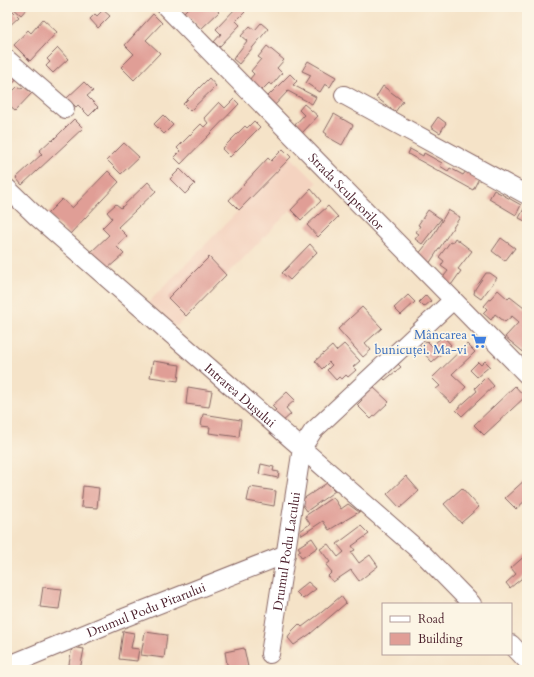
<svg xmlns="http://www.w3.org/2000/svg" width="534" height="677" font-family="Cardo,serif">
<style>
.built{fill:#f4d3c0}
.building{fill:#e09e96}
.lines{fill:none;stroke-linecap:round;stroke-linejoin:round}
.minor-casing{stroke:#866462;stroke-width:20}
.minor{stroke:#fff;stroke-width:18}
.labels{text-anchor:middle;stroke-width:3.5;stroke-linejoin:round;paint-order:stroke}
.street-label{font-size:13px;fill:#4a1f2b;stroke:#fcf5e5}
.shop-label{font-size:13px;fill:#366cbe;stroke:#fcf5e5;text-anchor:end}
</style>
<rect width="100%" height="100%" fill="#fcf5e5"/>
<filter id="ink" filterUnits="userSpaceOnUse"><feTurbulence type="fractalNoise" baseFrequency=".025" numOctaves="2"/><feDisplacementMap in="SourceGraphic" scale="8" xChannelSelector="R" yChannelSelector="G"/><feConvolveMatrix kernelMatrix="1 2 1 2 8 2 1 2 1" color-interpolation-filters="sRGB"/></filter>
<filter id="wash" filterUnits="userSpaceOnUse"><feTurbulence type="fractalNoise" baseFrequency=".012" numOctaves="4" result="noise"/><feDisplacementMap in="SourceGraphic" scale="16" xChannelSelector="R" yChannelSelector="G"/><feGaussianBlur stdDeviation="0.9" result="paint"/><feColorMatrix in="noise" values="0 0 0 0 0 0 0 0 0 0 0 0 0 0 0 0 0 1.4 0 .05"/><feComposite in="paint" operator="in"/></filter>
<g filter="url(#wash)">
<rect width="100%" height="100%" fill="#f5e3c8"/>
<path class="built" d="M291 157 317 183 176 327 148 303Z"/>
<g id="blocks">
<path class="building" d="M9 7 19 17 7 28V9Z
M12 7H28L21 15Z
M189 7H203L204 8 206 7H214L219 12 201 29 184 12Z
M237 7H240L245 12 236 21 240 25 219 47 214 42 221 34 216 29Z
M103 10 110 16 98 28 90 19 95 14 97 16Z
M153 14 162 23 146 40 160 53 134 80 121 67 134 54 125 45Z
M43 19 57 32 30 61 14 45 28 30 31 33Z
M261 23 268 29 239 64 233 59 247 41 241 36 250 26 255 30Z
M267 46 284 60 277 68 282 73 272 85 269 83 261 91 249 80 254 74 251 71 261 59 258 57Z
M58 48 68 59 53 73 46 66 50 62 47 59Z
M308 61 336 77 330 87 325 84 320 92 306 83 311 75 302 71Z
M11 69 19 76 7 89V74Z
M290 74 297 81 293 85 316 97 312 104 288 91 273 107 265 99Z
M209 78 216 86 190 111 183 104Z
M84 82 93 91 87 96 98 107 89 116 78 105 76 107 67 98Z
M18 86 22 89 24 87 32 93 15 111 7 104V97Z
M383 86 403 101 395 112 376 97Z
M234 99 239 104 181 164 174 157 180 151 177 148 201 124 204 127 208 123 204 118 219 102 225 108Z
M304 104 318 116 302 133 294 126 304 115 299 110Z
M334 114 353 125 342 145 326 136 327 134 324 132Z
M163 115 173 125 164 134 154 124Z
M438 117 446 123 440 133 431 127Z
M74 119 83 128 22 185 16 178 42 154 39 151 51 140 52 141Z
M254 121 260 127 230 157 222 149 245 126 247 128Z
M124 143 139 157 121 174 107 160Z
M283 149 291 157 239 210 229 200 268 158 271 161Z
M410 149 423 156 424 153 442 163 440 166 448 171 450 168 463 175 466 171 479 178 473 190 408 154Z
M180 169 195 184 185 194 170 179Z
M108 171 119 182 69 235 47 214 62 199 72 208Z
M148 182 156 191 118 227 127 236 116 246 124 254 107 269 90 253 109 235 102 228 112 218 107 212 116 204 121 208Z
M311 189 321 201 301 220 291 210Z
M494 190 521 205 516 215 489 199Z
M527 203V222L519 218Z
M328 206 338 217 318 237 307 225Z
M428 210 441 219 422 244 415 239 419 234 416 232 420 226 418 225Z
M448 210 460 217 429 264 418 255 433 236Z
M455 238 472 251 458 269 461 271 449 288 440 281 448 271 441 266 444 261 439 257 450 242 452 243Z
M501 238 515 248 505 261 492 251Z
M310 244 317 252 290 280 282 273Z
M209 257 226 275 186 316 168 298Z
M486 273H490L497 278 481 299 474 294 475 289Z
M498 290 508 299 510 297 524 308 527 304V355L505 337 519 322 512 316 505 322 495 314 491 320 483 313 487 309 484 306Z
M408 295 415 302 401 315 394 308Z
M426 295 431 301 424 307 419 302Z
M362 307 382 328 365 343 371 350 363 357 338 329Z
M443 336 451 345 432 362 419 348 427 341 432 346Z
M344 344 360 361 353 367 356 370 348 377 346 375 342 379 339 377 336 380 327 370 332 365 329 362 322 369 315 361 332 346 336 351Z
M467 344 475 352 452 374 466 387 451 403 436 389 440 386 432 378Z
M394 360 401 367 385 380 378 373Z
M153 361 180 365 178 381 150 377Z
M485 361 490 366 477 377 470 370 478 362 481 365Z
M486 377 494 386 462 416 456 410 477 391 475 388Z
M372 386 389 402 371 419 357 405 362 400 360 397Z
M515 386 525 397 484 435 474 425Z
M188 387 212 391 209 407 186 404Z
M287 392 295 400 286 408 291 414 281 423 272 413 276 410 272 406Z
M203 414 241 420 239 437 209 433 210 427 201 426Z
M261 464 274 467 273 471 279 472 278 478 259 474Z
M406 476 419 491 400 508 387 494Z
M527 478V499L516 509 505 498Z
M327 483 335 491 307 511 300 501Z
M83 486 99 488 97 508 81 507Z
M250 487 276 491 274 506 247 501Z
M462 488 479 507 461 523 444 504Z
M333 497 341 509 348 504 359 512 329 530 323 521 302 535 300 531 310 524 305 516Z
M361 526 369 534 352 546 355 550 351 552 359 563 370 555 378 566 359 581 351 570 333 582 328 576 332 572 326 565 330 562 320 549 328 544 338 557 344 552 337 544Z
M312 538 318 547 302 558 298 552 301 551 298 547Z
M527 554V574L510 588 506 583 516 574 511 568Z
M308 582 316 589 303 599 296 592Z
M43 587 62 589 59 609 40 607Z
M341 596 346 603 310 634 294 645 288 638 292 631 299 624 302 627 322 612Z
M123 631 134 633 131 648 139 649 137 661 119 659Z
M145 632 167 635 164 658 141 655Z
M72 647 84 649 80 670H68Z
M244 648 248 667 228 670 225 652Z"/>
</g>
</g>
<g filter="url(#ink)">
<use href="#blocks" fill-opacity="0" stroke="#866462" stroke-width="1"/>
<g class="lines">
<defs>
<g id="minor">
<path id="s1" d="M166 7 527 375"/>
<path d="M7 59 65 109"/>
<path d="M344 95 527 195"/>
<path id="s2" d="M7 188 37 217 424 555 472 604"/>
<path d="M511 644 527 661"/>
<path id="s3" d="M270 654 302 448 313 431 453 300"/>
<path id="s4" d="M7 666 116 621 286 554"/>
</g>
</defs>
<use href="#minor" class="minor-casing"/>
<use href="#minor" class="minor"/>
</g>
</g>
<defs>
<symbol id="supermarket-bare" viewBox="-9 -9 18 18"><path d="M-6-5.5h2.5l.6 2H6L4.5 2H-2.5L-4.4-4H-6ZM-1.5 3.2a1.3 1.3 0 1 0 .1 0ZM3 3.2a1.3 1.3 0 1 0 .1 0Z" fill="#3f7fe0" stroke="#fcf5e5" stroke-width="2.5" paint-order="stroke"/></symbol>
</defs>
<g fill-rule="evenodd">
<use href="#supermarket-bare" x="468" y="330" width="22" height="22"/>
</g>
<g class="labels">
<g class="street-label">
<text dy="5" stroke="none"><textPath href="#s1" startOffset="258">Strada Sculptorilor</textPath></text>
<text dy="5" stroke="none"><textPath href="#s2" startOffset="312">Intrarea Dușului</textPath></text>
<text dy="5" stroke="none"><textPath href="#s3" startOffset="104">Drumul Podu Lacului</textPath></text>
<text dy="5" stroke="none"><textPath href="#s4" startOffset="150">Drumul Podu Pitarului</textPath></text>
</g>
<g class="shop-label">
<text x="467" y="339">Mâncarea<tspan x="467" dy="15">bunicuței. Ma-vi</tspan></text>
</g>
</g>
<rect width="534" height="677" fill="none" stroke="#fcf5e5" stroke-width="24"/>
<rect x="382" y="603" width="130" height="52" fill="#fcf5e5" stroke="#b59f9b"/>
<rect x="390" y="616" width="20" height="6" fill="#ffffff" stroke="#b59f9b"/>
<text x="418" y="623" font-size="12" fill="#4a1f2b">Road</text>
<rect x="390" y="633" width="20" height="12" fill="#e09e96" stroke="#b59f9b"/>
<text x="418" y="643" font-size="12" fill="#4a1f2b">Building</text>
</svg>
